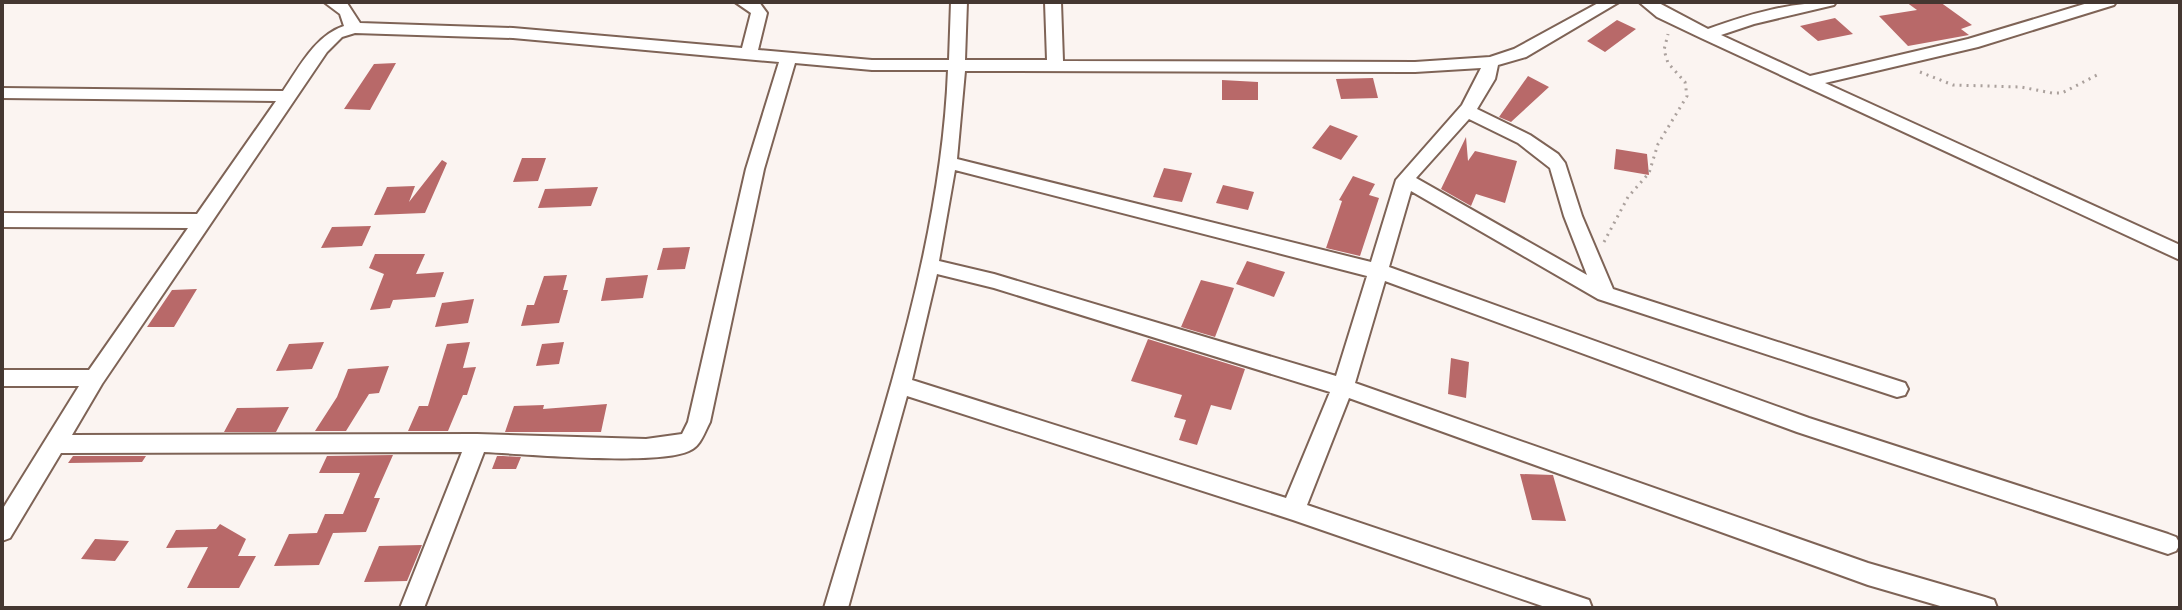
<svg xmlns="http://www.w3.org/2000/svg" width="2182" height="610" font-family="Jost,sans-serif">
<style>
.building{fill:#b86969}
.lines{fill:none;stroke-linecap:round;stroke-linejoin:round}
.minor-casing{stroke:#7e6356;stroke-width:4}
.path{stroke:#aba19d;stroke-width:3;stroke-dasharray:2 5;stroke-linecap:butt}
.minor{fill:#fff;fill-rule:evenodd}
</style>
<rect width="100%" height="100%" fill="#fbf4f1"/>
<path class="building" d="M1906 2H1940L1972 25 1961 29 1969 35 1908 46 1879 16 1917 10Z
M1835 18 1853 34 1818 41 1800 26Z
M1617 20 1636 29 1605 52 1587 41Z
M396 63 370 110 344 109 374 64Z
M1528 76 1549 87 1511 122 1499 117Z
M1373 78 1378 98 1341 99 1336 79Z
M1222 80 1258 82V100H1222Z
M1330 125 1358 136 1341 160 1312 148Z
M1466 137 1468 161 1475 151 1517 161 1505 203 1476 194 1471 206 1441 189Z
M1616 149 1647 154 1649 175 1614 169Z
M522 158H546L538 181 513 182Z
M442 160 447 163 425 213 374 215 387 187 415 186 409 202Z
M1164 168 1192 173 1182 202 1153 197Z
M1353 176 1375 184 1369 195 1379 198 1360 256 1326 248 1342 201 1339 200Z
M1223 185 1254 192 1248 210 1216 203Z
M598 187 591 206 538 208 545 189Z
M371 226 362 246 321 248 332 227Z
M690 247 685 269 657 270 663 248Z
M375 254H425L416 274 444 272 435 297 393 300 390 308 370 310 384 274 369 268Z
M1247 261 1285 272 1274 297 1236 284Z
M567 275 563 290H568L559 323 521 326 527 305H534L544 276Z
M648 275 643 298 601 301 606 278Z
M1201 280 1234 288 1215 337 1181 327Z
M197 289 174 327H147L172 290Z
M474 299 468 323 435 327 442 303Z
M1148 339 1245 369 1231 410 1211 405 1197 445 1179 440 1186 420 1174 417 1182 395 1131 381Z
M324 342 312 369 276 371 289 344Z
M470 342 463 368 476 367 467 395H463L448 431H408L419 406H428L447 344Z
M564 342 559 364 536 366 542 344Z
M1451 358 1469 362 1466 398 1448 394Z
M389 366 379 393 369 394 346 431H315L337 397 348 369Z
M607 404 601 432H505L514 406 544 405 543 409Z
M289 407 276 432H224L237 408Z
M393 455 374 498H380L366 532 333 533 319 565 274 566 289 534 317 533 325 514H343L360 473H319L327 456Z
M73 456H146L142 462 68 463Z
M497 456H503L521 457 516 469H492Z
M1520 474 1553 475 1566 521 1532 520Z
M220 524 246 539 238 556H256L239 588H187L208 547 166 548 176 530 216 529Z
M95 539 129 541 115 561 81 559Z
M422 545 407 581 364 582 379 546Z"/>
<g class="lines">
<defs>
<path id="minor" d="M324 2 347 3 360 23 513 28 742 48 751 13 735 2H759L767 13 758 50 872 60H949L951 2H967L965 60H1047L1045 2H1061L1063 61 1415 62 1490 57 1514 49 1600 2H1619L1526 57 1498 65 1495 79 1477 109 1530 135 1558 154 1565 163 1582 216 1613 289 1905 383 1908 389 1905 395 1897 397 1598 299 1411 191 1389 267 1809 418 2168 534 2176 537 2180 544 2176 551 2168 554 1797 432 1385 281 1355 383 1868 563 1985 597 1994 600 1997 608H1947L1868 585 1349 398 1307 505 1580 597 1589 600 1592 608H1548L1293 520 907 396 848 608H824C875 435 941 252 948 70H872L795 63 764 169 710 422C704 433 701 446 689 451 657 466 526 454 484 452L424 608H400L462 452 61 453 10 538 2 541V510L79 386H2V370H89L188 228 2 227V213L197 214 276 101 2 98V88L283 91C300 66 315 36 344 26L340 14ZM355 33 513 38 779 62 746 169 688 422 682 434 646 439 477 434 72 435 102 384 327 52 342 37ZM1481 68 1462 105 1396 180 1371 262 957 159 965 71 1415 72ZM1469 119 1518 143 1550 168 1564 216 1587 275 1416 178ZM955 170 1367 276 1336 376 994 274 939 261ZM937 274 994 288 1330 392 1286 498 912 380Z
M1639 2H1657L1708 29C1749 14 1791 2 1836 2L1834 5 1754 24 1721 35 1810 76 1968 39 2091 2H2116L2114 5 1978 47 1825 83 2180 245V260L1701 38 1657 17Z"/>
</defs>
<use href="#minor" class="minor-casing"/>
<path class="path" d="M1920 72 1953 85 2021 87 2052 93H2062L2097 75
M1604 242 1628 197 1649 173 1658 144 1687 96 1685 82 1668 63 1664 50 1668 34"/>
<use href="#minor" class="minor"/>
</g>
<rect width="2182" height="610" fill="none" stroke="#443731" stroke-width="8"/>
</svg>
